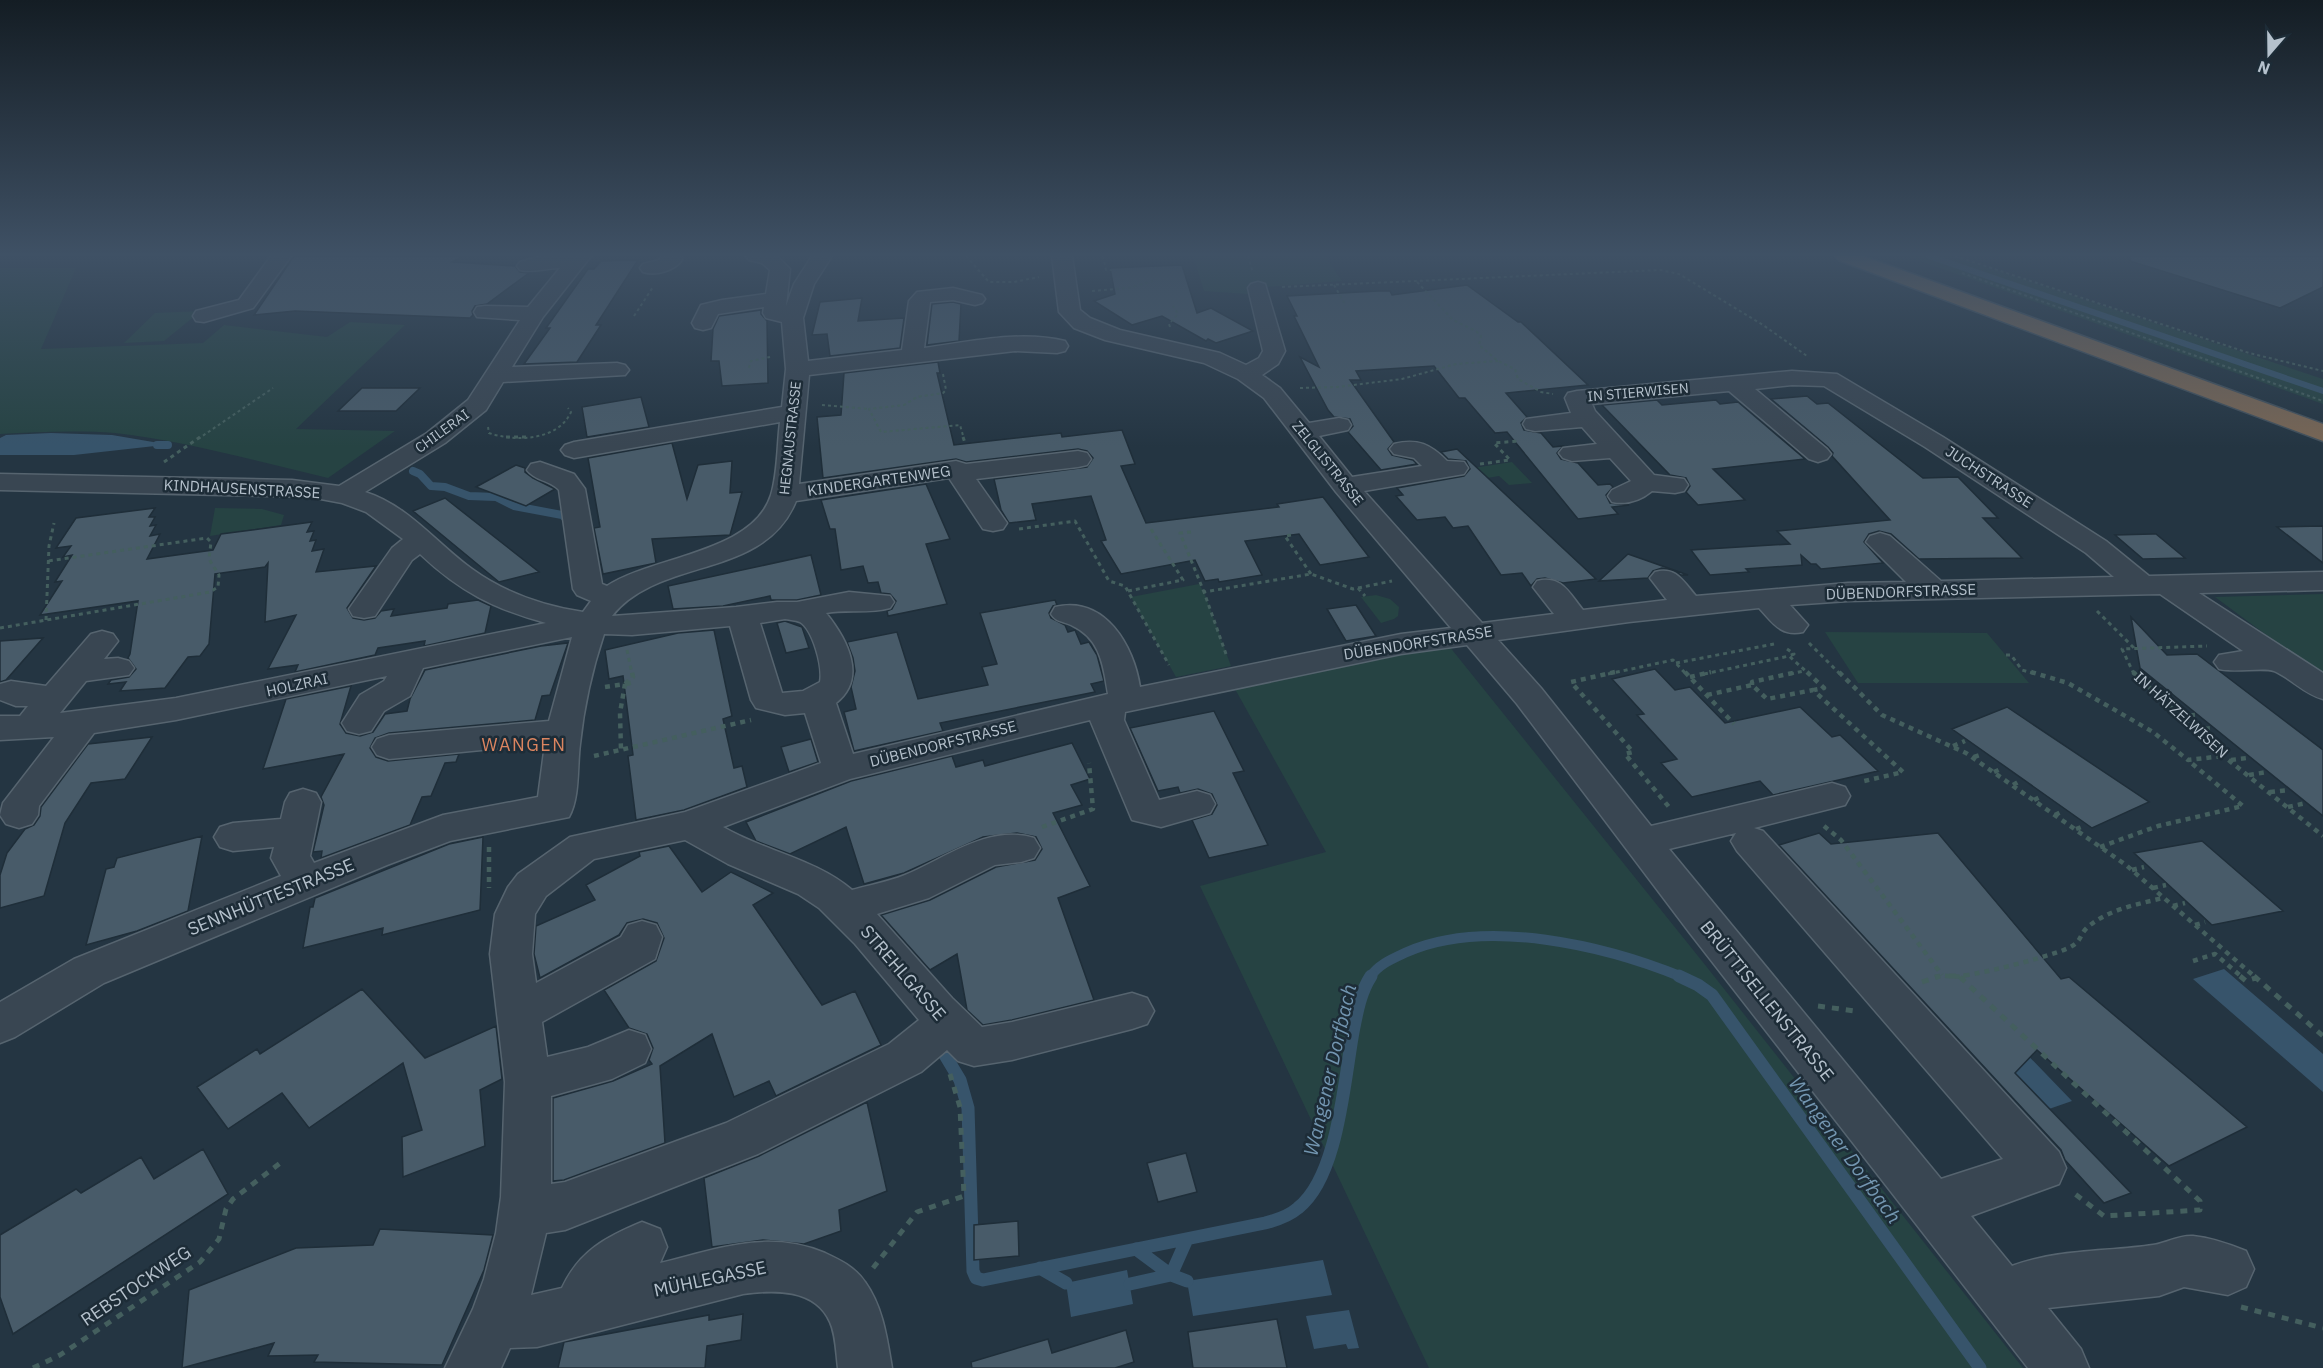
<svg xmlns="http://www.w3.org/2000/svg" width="2323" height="1368" font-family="'IBM Plex Sans',sans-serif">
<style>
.green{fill:#264343}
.water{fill:#37546b}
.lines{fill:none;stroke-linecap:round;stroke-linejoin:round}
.stream-far3{stroke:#37546b;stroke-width:6}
.stream-far2{stroke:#37546b;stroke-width:8}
.stream-far1{stroke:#37546b;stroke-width:10}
.stream{stroke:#37546b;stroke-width:13}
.building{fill:#485b69;stroke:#1f2e39;stroke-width:1.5}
.minor-casing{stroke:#56646f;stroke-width:3}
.highway-casing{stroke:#43515c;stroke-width:3}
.path-far3{stroke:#445f5e;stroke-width:2;stroke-dasharray:3 3;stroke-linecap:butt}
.path-far2{stroke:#445f5e;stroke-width:3;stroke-dasharray:4 4;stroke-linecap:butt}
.path-far1{stroke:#445f5e;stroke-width:4.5;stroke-dasharray:5 5;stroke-linecap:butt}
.path{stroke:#445f5e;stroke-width:5;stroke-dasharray:7 7;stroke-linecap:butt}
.minor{fill:#394652;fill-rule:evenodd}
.highway{fill:#786655;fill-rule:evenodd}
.labels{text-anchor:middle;stroke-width:5;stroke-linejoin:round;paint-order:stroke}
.far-street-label{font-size:14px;fill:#b5c1cc;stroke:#1d2c37}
.street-label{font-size:15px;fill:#b5c1cc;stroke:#1d2c37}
.quarter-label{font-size:18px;letter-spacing:1.5px;fill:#dc8560;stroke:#1d2c37}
.near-street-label{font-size:18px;fill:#b5c1cc;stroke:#1d2c37}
.near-water-label{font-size:20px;font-style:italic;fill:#7396b1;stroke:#1d2c37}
</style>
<rect width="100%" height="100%" fill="#243542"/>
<path class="green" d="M1193 256H1325L1342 281 1253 288V291L1247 294 1204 291Z
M1906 256H1953L2323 379V404Z
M0 268H76L41 349 203 343 224 325 327 337 350 322 405 325 296 429 395 431 328 478C258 462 187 441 115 433 77 430 38 432 0 434Z
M201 311 164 341 124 343 155 313Z
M1512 462 1532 483 1509 485 1499 476 1440 486 1434 485 1428 479 1460 470Z
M215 508 262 509 284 515 281 525 210 536Z
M1199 584 1204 592 1231 666 1176 677 1131 597Z
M2323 594V677L2215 597Z
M1376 595 1390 599 1399 607 1398 616 1394 619 1381 623 1361 597Z
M1825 632 1987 633 2029 683H1858Z
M1445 641 1706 966 2023 1368H1429L1200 886 1326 852 1235 689Z"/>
<path class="water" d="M51 433 112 435 159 443 155 446 74 455H0V438L6 435Z
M2224 969 2323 1054V1092L2193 979Z
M1985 1011 2072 1101 2049 1109 1962 1017Z
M1323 1260 1332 1295 1193 1316 1187 1281Z
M1127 1270 1133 1304 1071 1317 1066 1283Z
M1349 1310 1359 1348 1348 1349 1346 1344 1314 1349 1306 1316Z"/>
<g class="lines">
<path class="stream-far3" d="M1929 256 2323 391"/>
<path class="stream-far2" d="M157 445H168
M413 471 420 474 431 486 445 487 469 496 496 497 514 506 562 515 570 522"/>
<path class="stream-far1" d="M1370 977C1379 964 1392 959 1407 952 1486 917 1606 946 1682 977"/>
<path class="stream" d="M1679 976 1698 985 1712 995 1980 1368
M945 1055 960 1080 968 1108 973 1271 976 1278 983 1280 1265 1223C1277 1220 1289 1216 1298 1208 1338 1177 1344 1081 1353 1032 1357 1012 1360 993 1371 976
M1136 1249 1171 1275 1187 1281
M1040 1268 1066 1283
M1171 1275 1187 1239
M1130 1284 1171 1275"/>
</g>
<path class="building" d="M294 256H463L452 262 515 266 520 272 529 273 487 304 475 306 472 311 473 315 470 318 295 311 254 315Z
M2131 256H2323V287L2280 308 2130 261Z
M638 260 596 325H601L577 362 524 364 550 328H546L588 269H594L601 261Z
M1182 265 1197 313 1211 308 1253 331 1216 343 1208 339 1206 341 1162 316 1132 325 1094 301 1115 294 1110 268Z
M1467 285 1518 322H1521L1588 385 1506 393 1527 417 1521 423 1524 430 1541 433 1553 447 1563 446 1557 453 1561 459 1578 463 1598 485 1610 484 1613 487 1606 495 1610 503 1629 505 1612 507 1618 514 1578 519 1507 432 1495 433 1465 398H1459L1434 366 1356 371 1361 380H1350L1394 442 1388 449 1392 455 1413 460 1417 464 1381 470 1348 432 1353 426 1350 419 1334 417 1328 410 1300 357 1319 367 1294 316H1297L1287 296 1378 291H1390L1392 295Z
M862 298 858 321 904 318 900 348 830 356 827 334 812 335 820 302Z
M953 302 961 304 959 341 927 345 932 304Z
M761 310V314L767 321 768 383 722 386 719 361H711L713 329 719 316Z
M938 362 940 373H937L954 445 1061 433 1062 437 1122 430 1135 464 1121 466 1146 523 1279 507 1277 504 1323 497 1369 557 1320 565 1299 534 1245 541 1262 575 1219 582 1218 579 1205 581 1195 560 1121 574 1101 541 1106 540 1091 496 1032 504 1036 520 1009 523 1001 510 994 479 1087 467 1093 458 1087 451 1078 449 966 462 956 459 823 478 817 417 841 415 844 373Z
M362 388H420L396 411H338Z
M1807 396 1817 404 1828 403 1923 478 1958 477 1998 518H1983L2022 558 1919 559 1891 534 1879 531 1869 534 1864 542 1883 563 1821 569 1816 564H1811L1801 555 1802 565 1746 569 1749 572 1710 575 1691 550 1790 544 1777 531 1890 520 1832 456 1833 453 1828 447 1771 399Z
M641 397 649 427 587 437 582 407Z
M1657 400 1662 405 1716 400 1720 404 1738 402 1805 459 1713 469 1745 500 1698 505 1686 492 1690 486 1686 478 1670 475 1602 405Z
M672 443 687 499 698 465 732 461 730 493 742 492 730 535 652 539 656 563 603 574 594 528 600 527 588 458Z
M1457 449 1536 523 1596 579 1563 583 1545 578 1537 579 1531 586 1522 573 1501 575 1468 526 1453 528 1445 517 1417 520 1396 496 1403 495 1397 488 1464 476 1470 469 1466 461 1448 459 1441 452Z
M516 465 525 468V472L533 478 555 489 526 506 476 487Z
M926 484 950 539 926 544 947 604 888 616 887 611 892 609 896 601 890 594 881 593 878 582 868 583 863 566 841 570 835 529H830L821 500Z
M445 498 539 572 499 582 413 511Z
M155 508 149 517H155L150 526 156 525 150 536 160 534 147 559 213 550 221 534 312 522 307 532 314 531 310 541 316 540 312 551 324 549 316 572 376 566 347 608 353 618 364 620 375 618 381 611 394 609 391 616 447 608 448 604 478 600 491 606 485 633 424 646 425 641 378 648 375 655 295 672 298 665 268 669 296 615 265 622 268 563 265 567 215 574 209 644 200 656 188 657 165 688 120 691 126 682 108 684 111 680 129 677 136 669 128 658 130 654 138 601 40 615 62 581 55 582 72 555 63 557 71 546 56 548 76 518Z
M2323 526V563L2277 527Z
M2152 534H2156L2185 558 2143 559 2115 535Z
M1628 554 1688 575H1681L1675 571 1662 568 1653 571 1648 578 1599 581Z
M811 555 821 595 797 600H771L770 596 723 606 673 609 668 586Z
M1055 600 1057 605 1053 606 1049 613 1051 618 1065 625 1068 632 1075 630 1081 644 1089 642 1097 655 1104 681 1091 684 1095 692 940 723 943 731 854 751 844 712 856 709 851 687 855 671 853 658 847 642 897 632 918 699 988 685 982 667 997 664 980 613Z
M1356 605 1376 636 1346 641 1327 609Z
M2131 617 2167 655 2197 654 2323 750V816L2140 668Z
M785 621 802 627 809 648 786 653 777 623Z
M714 630 732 716 723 719 734 768 742 766 747 787 684 810 636 820 628 756 633 755 623 676 609 679 605 650 678 633Z
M43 638 6 680 0 682V641Z
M568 643 550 695 542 696 535 720 389 733 375 738 370 748 376 757 388 761 459 754 456 762 445 763 431 796 422 797 410 825 321 858 322 851 313 852 324 805 321 797 344 754 263 769 286 699 351 686 340 724 346 733 360 736 373 732 385 714 407 711 410 699 425 670 541 646Z
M1655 669 1675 690 1690 687 1725 723 1800 707 1832 737 1840 735 1878 771 1773 795 1760 781 1692 797 1661 763 1677 759 1637 715 1644 714 1612 679Z
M2007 707 2149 802 2092 828 1952 729Z
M1214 711 1244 771 1233 773 1268 845 1209 858 1192 820 1212 814 1217 805 1212 794 1198 789 1180 793 1178 787 1158 791 1130 728Z
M152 737 125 779 91 783 65 823 44 896 0 908V875L7 853 25 829 34 825 40 816 41 807 88 744Z
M811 739 818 762 789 772 781 747Z
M1072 743 1090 779 1071 785 1082 805 1053 813 1090 886 1058 898 1094 1000 1012 1020 983 1025 967 1010 957 954 930 970 881 915 930 900 996 867 1035 860 1042 849 1036 837 1017 833 983 837 904 873 864 884 846 827 790 854 756 841 746 822 851 781 952 756 956 767 983 760 985 766Z
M1819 833 1831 844 1938 833 2061 979 2069 977 2247 1127 2169 1166 2037 1050 2015 1073 2131 1193 2104 1203 2065 1160 2061 1150 1779 845Z
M202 836 188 911 137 931 86 945 106 869 114 867 117 858Z
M483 837 480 910 382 935 383 928 303 948 310 907H313L315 898 449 844Z
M2202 841 2283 911 2212 925 2134 853Z
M669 846 702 892 731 872 773 893 753 905 822 1005 855 991 881 1045 776 1096 769 1081 734 1097 712 1034 660 1066 665 1143 564 1180 553 1181V1098L613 1081 652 1064 649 1060 653 1048 647 1034 629 1028 604 990 656 961 664 938 657 923 643 919 627 923 619 935 540 978 534 954 536 926 595 900 586 885 640 856 639 852Z
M362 989 425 1058 496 1026 502 1079 480 1090 485 1146 403 1177 402 1137 422 1130 403 1063 309 1128 282 1093 228 1129 197 1087 257 1049 260 1054Z
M867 1102 887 1191 839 1210 841 1231 804 1244 763 1240 712 1247 704 1178 759 1156Z
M203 1149 228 1194 13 1334 0 1297V1235L76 1189 81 1193 141 1157 154 1179Z
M1186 1153 1197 1192 1158 1202 1147 1163Z
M1018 1221 1019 1256 974 1260V1225Z
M380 1229 493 1235 484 1270 442 1365 314 1362 318 1355 268 1356 274 1343 182 1368 189 1290 296 1248 373 1245Z
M743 1314 741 1340 707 1346 705 1368H558L564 1342 709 1315V1320Z
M1277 1319 1287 1368H1193L1188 1332Z
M1126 1330 1134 1362 1115 1368H972L971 1362 1048 1339 1052 1353Z"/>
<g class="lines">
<defs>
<path id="minor" d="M271 256H291L253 308 204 322 196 321 193 316 196 311 239 300Z
M542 256H591L543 317 512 367 617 363 625 365 629 370 625 375 503 382 486 410 445 443 365 492C409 506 436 543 472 569 505 593 544 606 583 612L591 601 577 595 573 589 559 490C550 480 535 481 527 470L531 464 540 462 574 474 585 489 602 584 607 586C653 556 753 553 771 495 778 472 777 445 780 422L574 458 565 455 561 450 565 445 574 442 782 407 786 369 782 322 766 318 763 313 764 307 718 314 711 328 703 330 695 328 692 323 701 305 722 300 766 294 770 270 762 263 749 260 746 256H777L790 269 786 306 794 284 812 256H832L814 284 803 318 808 361 902 350 909 301 917 292 953 288 982 295 985 299 982 303 975 305 953 300 930 302 924 348C969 342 1020 330 1065 341L1068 346 1065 351 1057 353 1015 351 809 375 799 484 956 461 966 464 1078 451 1087 453 1091 459 1087 465 1078 467 976 479 1007 523 1003 529 993 531 983 529 949 478 796 501C764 580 660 556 612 616L736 607 777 602H797L849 592 890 596 894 602 890 608C869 614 847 609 826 613 847 639 868 678 836 703L853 754 1108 694C1103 665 1101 639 1071 625 1062 621 1056 622 1051 614L1055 607C1105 595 1134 646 1140 687L1401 634 1451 628 1336 492 1264 398 1238 379 1204 363 1105 340 1074 328 1059 312 1052 256H1072L1080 310 1090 318 1120 330 1220 353 1246 365 1259 358 1263 351 1248 288 1251 284 1258 282 1265 284 1285 351 1278 364 1262 375 1280 388 1309 423 1339 418 1348 420 1351 425 1348 430 1319 436 1352 477 1422 466 1414 458 1394 454 1390 449 1394 444C1418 438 1431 445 1447 461L1464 462 1468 468 1464 474 1364 491 1482 623 1554 614 1533 587 1537 581C1562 575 1569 593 1583 610L1667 600 1650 578 1655 572C1676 566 1683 581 1696 596L1848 583 1906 582 1866 542 1870 536 1880 533 1890 536 1941 581 2114 577 2086 553 1925 447 1824 386 1792 385 1755 389 1827 449 1831 454 1827 459 1818 462 1809 459 1729 391 1592 404 1595 411 1654 475 1684 479 1688 485 1684 491 1675 493 1652 491C1641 500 1627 505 1612 502L1608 496 1612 490 1631 481 1610 458 1572 461 1563 458 1559 453 1563 448 1597 444 1582 427 1535 431 1526 429 1523 424 1526 419 1571 413 1565 398 1568 393 1577 391 1792 371 1837 374 1943 437 2106 541 2149 576 2323 572V590L2199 593 2323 673V699C2304 694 2292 679 2274 671 2263 667 2235 673 2219 669L2214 662 2219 655 2243 651 2160 594 1848 601 1790 605 1808 625 1803 632C1781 637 1773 623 1759 608L1629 622 1498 640 1541 688 1651 826 1832 783 1845 787 1850 796 1845 805 1754 828 1763 831 2059 1152 2066 1168 2059 1184 1971 1216 2012 1266C2056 1249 2107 1252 2153 1245 2167 1243 2178 1235 2193 1236 2212 1238 2229 1244 2246 1251L2254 1269 2246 1287 2228 1295 2184 1287 2159 1296 2048 1308 2081 1349 2089 1368H2028L1689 932 1517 704 1467 645 1401 654 1125 712 1124 720 1159 800 1197 791 1210 795 1215 804 1210 813 1161 827 1132 820 1090 720 850 779 723 827C764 851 816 859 852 890 869 885 888 882 905 875 946 858 988 824 1034 838L1040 848 1034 858 1021 862 995 865 929 898 877 914 952 998 982 1027 1012 1022 1132 993 1147 998 1154 1011 1147 1024 1132 1029 1012 1060 974 1066 958 1061 947 1050 921 1072 758 1154 565 1230 546 1233 531 1295 562 1288C579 1251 606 1237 642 1222L660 1229 667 1247 660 1263C718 1249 767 1229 825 1253 840 1260 855 1267 865 1282 883 1307 887 1338 892 1368H838C836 1353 836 1335 830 1322 815 1288 773 1290 743 1294L537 1347 510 1348 501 1368H445L473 1309 484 1279 496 1233 501 1197 505 1082 490 954 495 914 508 887 518 874 570 837 685 812 821 763 805 713 785 715 756 708 751 700 730 626 632 635 604 634C592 670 584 706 580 744 577 767 580 797 569 817L450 841 387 865 104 983 15 1037 0 1043V1002L74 959 281 876 271 858 274 847 233 851 220 847 214 837 220 827 233 823 281 819 285 802 290 793 303 789 316 793 321 802 310 856 314 863 443 815 538 797 545 744 389 759 377 755 372 747 377 739 389 735 549 721 572 637 423 668 410 696 384 711 371 731 359 734 347 731 342 723 360 695 384 681 387 676 176 720 94 733 39 806 38 815 32 824 19 828 6 824 0 815 3 803 54 737 0 740V716H20L28 706H16L0 700V684L11 681 46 686 91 634 102 631 113 634 118 641 104 659 118 658 129 661 134 668 129 675 86 681 60 713 176 698 546 623C494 609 459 591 420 554L412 560 375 616 364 618 353 616 349 609 392 548 403 539 366 512 342 503 310 497 0 490V474L292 480 339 486 427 433 468 400 520 320 477 317 474 312 477 307 485 306 528 307 560 268C547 268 532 273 520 270L517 266 520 262ZM785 619C790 620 795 620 800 622 813 630 823 667 820 682L803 691 782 693 760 623ZM1736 833 1731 841 1737 851 2003 1159 1941 1179 1669 849ZM685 840 728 864 798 894 819 908 855 944 919 1020 889 1044 726 1123 565 1182 551 1184V1096L612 1079 645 1063 651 1049 645 1035 629 1030 588 1047 547 1057 542 1022 655 959 662 937 656 925 642 921 628 925 621 937 536 983 532 954 535 914 546 896 594 859Z
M662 256H682V260C674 271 656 276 643 272L640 268 643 264 659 260Z"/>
<path id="highway" d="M1835 256H1863L2323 424V441L1838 260Z"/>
</defs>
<use href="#minor" class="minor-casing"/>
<use href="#highway" class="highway-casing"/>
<path class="path-far3" d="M966 256 989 282H1014L1039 277
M1103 256 1106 270H1112
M1248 256 1252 270
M1955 256 2249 353 2323 371
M1962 273 2323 401
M1417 282 1453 320 1476 331 1481 336 1479 345 1498 361 1515 369 1518 379 1541 392 1553 394
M1334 285 1345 304
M1282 287 1660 270 1679 274 1763 325 1807 356
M1092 291 1128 288 1153 281
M634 316 653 287
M1170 327 1169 324 1178 314 1173 306
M749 368 751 361 770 357
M943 374 946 390 943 393 917 397 904 405 869 409 881 432 960 425 964 439
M1300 388 1337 387 1402 379 1456 364 1498 361
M822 405 869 409
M488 427 489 433C515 442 558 441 571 412L568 408
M198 439 273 388"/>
<path class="path-far2" d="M506 437H527
M963 437 965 443
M164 462 200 437
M1480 464 1510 460 1494 443 1518 441
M1019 529 1075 521 1109 581 1125 586 1169 665
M1191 532 1180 533 1204 592
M1291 535 1285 536 1311 574
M1358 588 1365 596
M1128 591 1183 580 1149 526
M2097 611 2134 648
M46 620 49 546 54 523
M0 628 210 592 218 587 219 575 209 559 211 542 207 538 48 561
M1809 643 1840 674
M1787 649 1794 654 1789 656
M627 650 632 674
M1226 654 1204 592 1311 574 1353 589 1392 581
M2006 655H2011L2022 670 2036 674
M1676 663 1774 644
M1608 674 1673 660 1686 674
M1704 674 1789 656 1809 674
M1790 674 1804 671
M2134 674 2122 649 2207 646"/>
<path class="path-far1" d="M1615 672 1571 682 1633 752 1625 754 1669 807
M1685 672 1734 724
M1807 672 1824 688 1814 690
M1839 672 1882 715 1966 753 2126 865 2255 977
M2031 672 2068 683 2153 732 2188 760 2223 756
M2133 672 2211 746 2323 836
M1690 677 1711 672
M625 684 633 677 632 672
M626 684 634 682
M1752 685V682L1797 672
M605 687 625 684 620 713 621 750
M1707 695 1752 685 1767 699 1813 690 1903 772 1860 782
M2180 716 2196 715
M2195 730 2213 728
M1953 746 1965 741
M594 756 751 720
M1974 757 1983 754
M2231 760 2247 758
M1994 772 2003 768
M2249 775 2267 772
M2013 785 2020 781
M2270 792 2289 790
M2034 800 2042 796
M2288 807 2306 803
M2055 815 2063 811
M1824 826 1841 840 1942 975
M1042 827 1093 809 1089 763
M2076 829 2084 826
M489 847V888
M2100 847 2158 826 2243 806 2189 761
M2132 870 2144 867
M2153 888 2166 885
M2173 906 2185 903
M2195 925 2205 922
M2193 961 2215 954 2242 977
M1935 977C1945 974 1953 978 1962 976 1992 971 2032 961 2061 951 2086 942 2076 936 2090 925 2111 909 2138 904 2163 898"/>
<path class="path" d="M1949 976H1965
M2240 976 2246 981 2256 978
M2254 976 2323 1036
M1960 977 2200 1201V1210L2104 1216 2071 1191
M1922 982 1940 976
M1818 1006 1855 1011
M873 1268 917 1212 964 1196 960 1107 950 1074
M2241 1307 2323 1328
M33 1368 60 1355 200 1262 219 1239 226 1209 233 1199 283 1161"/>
<use href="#minor" class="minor"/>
<use href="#highway" class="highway"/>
</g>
<linearGradient id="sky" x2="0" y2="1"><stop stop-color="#141d24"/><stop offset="0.57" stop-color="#3f5165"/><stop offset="1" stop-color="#3f5165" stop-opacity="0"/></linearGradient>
<rect width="2323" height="447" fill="url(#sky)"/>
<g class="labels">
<g class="far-street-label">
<text transform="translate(1638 392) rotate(-5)" y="5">IN STIERWISEN</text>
<text transform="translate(442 431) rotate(-36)" y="5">CHILERAI</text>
<text transform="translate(790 438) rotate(-84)" y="5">HEGNAUSTRASSE</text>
<text transform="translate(1328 463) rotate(51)" y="5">ZELGLISTRASSE</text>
</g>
<g class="street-label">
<text transform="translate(1989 477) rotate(33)" y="5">JUCHSTRASSE</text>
<text transform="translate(879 481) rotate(-8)" y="5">KINDERGARTENWEG</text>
<text transform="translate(242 489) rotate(3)" y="5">KINDHAUSENSTRASSE</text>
<text transform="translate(1901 592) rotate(-2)" y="5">DÜBENDORFSTRASSE</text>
<text transform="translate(1418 643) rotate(-9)" y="5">DÜBENDORFSTRASSE</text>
<text transform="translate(297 685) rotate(-12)" y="5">HOLZRAI</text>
<text transform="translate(2181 715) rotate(42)" y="5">IN HÄTZELWISEN</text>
<text transform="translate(943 744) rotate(-14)" y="5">DÜBENDORFSTRASSE</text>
</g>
<g class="quarter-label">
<text x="524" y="751">WANGEN</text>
</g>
<g class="near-street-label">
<text transform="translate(271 897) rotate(-22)" y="6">SENNHÜTTESTRASSE</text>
<text transform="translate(903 973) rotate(49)" y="6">STREHLGASSE</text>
<text transform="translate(1767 1001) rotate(51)" y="6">BRÜTTISELLENSTRASSE</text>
<text transform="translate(710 1279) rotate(-12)" y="6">MÜHLEGASSE</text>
<text transform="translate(136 1286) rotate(-34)" y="6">REBSTOCKWEG</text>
</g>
<g class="near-water-label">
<text transform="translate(1330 1070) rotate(-77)" y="7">Wangener Dorfbach</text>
<text transform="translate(1845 1150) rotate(54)" y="7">Wangener Dorfbach</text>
</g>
</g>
<g transform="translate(2269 54) rotate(200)" stroke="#1d2c37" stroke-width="4.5" paint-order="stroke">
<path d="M0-4.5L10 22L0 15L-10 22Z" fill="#b5c1cc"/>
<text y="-9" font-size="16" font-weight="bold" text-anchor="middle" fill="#b5c1cc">N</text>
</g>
</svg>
